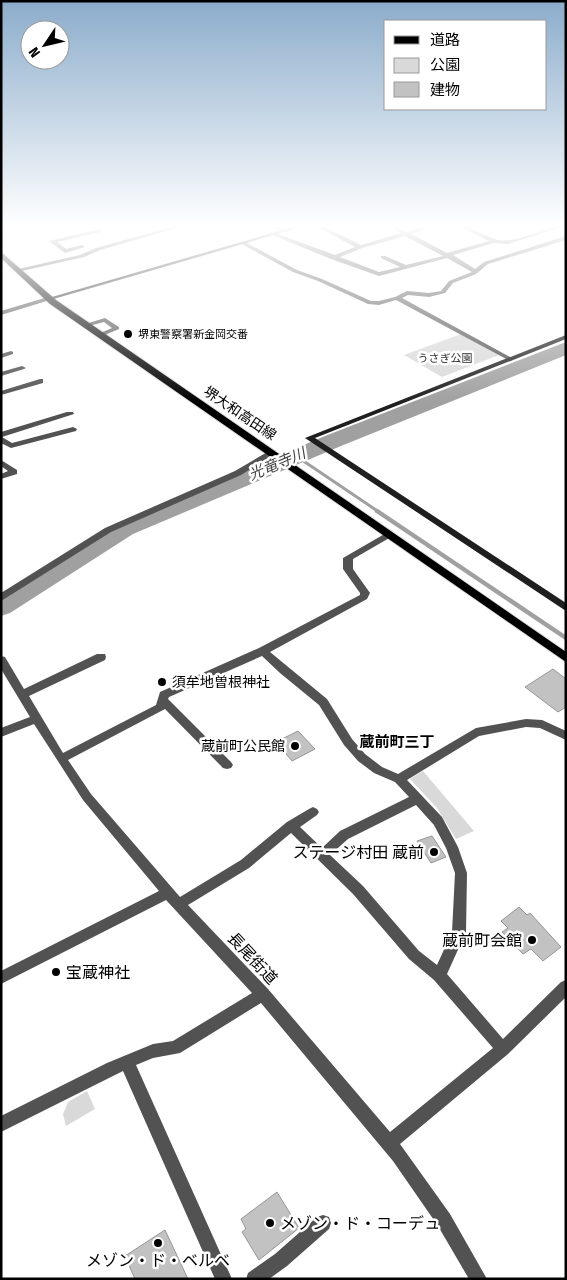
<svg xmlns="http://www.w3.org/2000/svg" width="567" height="1280" font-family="'Fira Sans Condensed','Noto Sans JP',sans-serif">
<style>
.green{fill:#d9d9d9}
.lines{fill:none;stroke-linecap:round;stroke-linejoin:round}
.stream-far1{stroke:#a0a0a0;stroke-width:3}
.stream{stroke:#a0a0a0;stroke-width:4.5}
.river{fill:#a0a0a0;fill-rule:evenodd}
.building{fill:#c2c2c2;stroke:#969696}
.primary-casing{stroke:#dbdbdb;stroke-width:2}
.street{fill:#525252;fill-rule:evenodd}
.secondary{fill:#1f1f1f;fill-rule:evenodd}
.primary{fill:#000;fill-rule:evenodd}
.poi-dot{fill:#000;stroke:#fff;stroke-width:2}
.labels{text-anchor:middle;stroke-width:5;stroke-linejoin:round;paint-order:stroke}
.far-poi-label{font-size:11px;fill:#000;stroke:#fff;text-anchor:start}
.far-park-label{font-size:11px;fill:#303030;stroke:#fff}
.street-label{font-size:14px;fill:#000;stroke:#fff}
.poi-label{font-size:14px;fill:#000;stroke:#fff;text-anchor:start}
.water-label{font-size:15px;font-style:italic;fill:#414141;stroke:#fff}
.neighbourhood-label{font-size:15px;font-weight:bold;fill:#000;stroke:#fff}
.near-poi-label{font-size:16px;fill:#000;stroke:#fff;text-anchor:end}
.near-street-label{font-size:16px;fill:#000;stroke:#fff}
</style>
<rect width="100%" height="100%" fill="#fff"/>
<path class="green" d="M461 334 499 355 442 377 404 355Z
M423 771 474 831 456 839 437 808 410 779Z
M87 1091 95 1109 66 1126 63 1114 68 1102Z"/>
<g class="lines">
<path class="stream-far1" d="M296 456 379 512"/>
<path class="stream" d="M377 511 566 638"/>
<path class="river" d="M566 342V355L341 446 133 534 10 613 1 616V595L115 524 325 436Z"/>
</g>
<path class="building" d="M553 669 566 679V707L558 712 525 687Z
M298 731 315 749 292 761 276 742Z
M432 836 446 857 431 863 417 841Z
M519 907 527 915 530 913 561 947 543 961 531 949 523 954 502 932 508 928 501 921Z
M277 1192 299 1228 259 1260 242 1232 246 1229 241 1219Z
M165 1230 188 1279H135L125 1256Z"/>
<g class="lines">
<defs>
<path id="primary" d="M1 252 56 300 566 652V662L50 304 1 258Z"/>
</defs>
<use href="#primary" class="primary-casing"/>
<path class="street" d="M182 224H191L100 250 84 257 17 272 14 270 80 255 96 248Z
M264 224H272L289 231 284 232Z
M312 224H319L361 245 401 233 385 224H392L406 232 433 224H442L411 234 447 253 489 241 454 224C469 224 481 235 495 239 511 245 543 230 560 225L565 226 508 244 494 243 453 255 475 269 484 262 566 236V240L488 264 476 274 453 283 445 293 429 297 408 295 402 298 512 358V360L510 361 396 300 379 305 368 304 318 281 293 272 240 243 245 242 297 270 322 279 371 301H379L395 297 407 291 429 293 441 291 449 281 472 272 447 258 379 276 331 259 270 234 275 233 335 255 355 247ZM405 236 443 256 406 265 385 256H381V258L400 267 379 272 340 257 362 248Z
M99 229 102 231 101 232 57 242 66 249 82 245 85 247 65 253 49 241Z
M48 297 51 299 50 300 1 315V311Z
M105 318 119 327V329L100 337 98 336V334L112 328 104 322 85 327 82 325Z
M11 351 13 352V354L1 358V354Z
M22 366 26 368 24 369 1 376V372Z
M40 379H43V383L1 395V391Z
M67 412H73L74 414 2 437 12 443 73 427 77 429 76 431 11 448 1 443V432Z
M269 451H272L276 453 241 475 111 532 1 601V593L105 528 235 471Z
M1 460 17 470V474L1 479V474L8 471 1 466Z
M388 532 391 533 392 535 391 537 353 559V569L370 593 367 599 270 652 327 699 352 739 365 754 382 767 398 774 476 728 526 719 542 720 566 731V740L540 728 526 727 479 736 407 780 442 817 458 847 467 873 466 932 447 974 503 1039 561 982 566 980V997L508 1054 400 1144 450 1214 487 1279H469L438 1226 393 1161 261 1003 180 1053 153 1058 136 1065 232 1279H215L123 1071 1 1132V1116L107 1063 153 1044 173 1041 252 993 166 900 1 984V971L159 891 83 800 34 724 1 737V728L30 717 1 669V656L5 657 24 689 97 654H105L106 657 105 660 29 696 63 753 156 705 160 692 259 648 360 595V593L343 569V558ZM262 656 280 673 319 705 344 745 358 761 374 773 395 782 409 797 340 831 322 848 300 827 317 815 319 812 317 809 313 807 309 809 287 822 241 860 180 897 91 794 68 760 165 709 223 768 227 769 231 768 233 765 231 762 168 699 169 697ZM416 805 434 825 446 848 455 873 452 932 437 965 419 951 363 886 330 855 348 839ZM291 833 353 894 409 959 434 980 493 1048 390 1132 268 989 188 905 249 868Z
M323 1215 329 1217 331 1223 329 1229 287 1266 269 1279H246L248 1273 275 1254 317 1217Z"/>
<path class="secondary" d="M303 224H312L50 300 45 299Z
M566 335V339L315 438 566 603V611L305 438Z"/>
<use href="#primary" class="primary"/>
</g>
<linearGradient id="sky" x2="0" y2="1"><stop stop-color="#8baccb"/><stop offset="0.56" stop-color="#fff"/><stop offset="1" stop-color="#fff" stop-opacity="0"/></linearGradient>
<rect width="567" height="403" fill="url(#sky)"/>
<g class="poi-dot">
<circle cx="128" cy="334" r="5"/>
<circle cx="162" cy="682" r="5"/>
<circle cx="295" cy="746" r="5"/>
<circle cx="434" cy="852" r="5"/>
<circle cx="532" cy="940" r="5"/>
<circle cx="56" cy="972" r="5"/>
<circle cx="270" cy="1223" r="5"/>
<circle cx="158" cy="1243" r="5"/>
</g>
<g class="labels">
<g class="far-poi-label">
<text x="138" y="338">堺東警察署新金岡交番</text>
</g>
<g class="far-park-label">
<text x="445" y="362">うさぎ公園</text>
</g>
<g class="street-label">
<text transform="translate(240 413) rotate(34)" y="5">堺大和高田線</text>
</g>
<g class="poi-label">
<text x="172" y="687">須牟地曽根神社</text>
<text x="285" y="751" text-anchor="end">蔵前町公民館</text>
</g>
<g class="water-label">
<text transform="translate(277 464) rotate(-23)" y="5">光竜寺川</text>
</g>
<g class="neighbourhood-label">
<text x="397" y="747">蔵前町三丁</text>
</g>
<g class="near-poi-label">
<text x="424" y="858">ステージ村田 蔵前</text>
<text x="522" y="946">蔵前町会館</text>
<text x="66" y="978" text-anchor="start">宝蔵神社</text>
<text x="280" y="1229" text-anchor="start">メゾン・ド・コーデュ</text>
<text x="158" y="1266" text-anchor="middle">メゾン・ド・ベルベ</text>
</g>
<g class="near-street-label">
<text transform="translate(253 958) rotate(47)" y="6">長尾街道</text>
</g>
</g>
<rect width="567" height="1280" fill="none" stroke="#000000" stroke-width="5"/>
<rect x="384" y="20" width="162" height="90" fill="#ffffff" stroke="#999999"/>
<rect x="394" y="36" width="25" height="8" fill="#000000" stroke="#999999"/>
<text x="430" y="45" font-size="15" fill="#000000">道路</text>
<rect x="394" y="58" width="25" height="15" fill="#d9d9d9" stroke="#999999"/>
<text x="430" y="70" font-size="15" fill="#000000">公園</text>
<rect x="394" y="82" width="25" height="15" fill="#c2c2c2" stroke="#999999"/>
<text x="430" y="95" font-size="15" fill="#000000">建物</text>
<g transform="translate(45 45) rotate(235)"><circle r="24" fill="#ffffff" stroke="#999999"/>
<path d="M0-4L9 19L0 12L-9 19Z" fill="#000000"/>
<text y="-8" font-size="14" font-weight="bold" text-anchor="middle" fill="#000000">N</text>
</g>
</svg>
